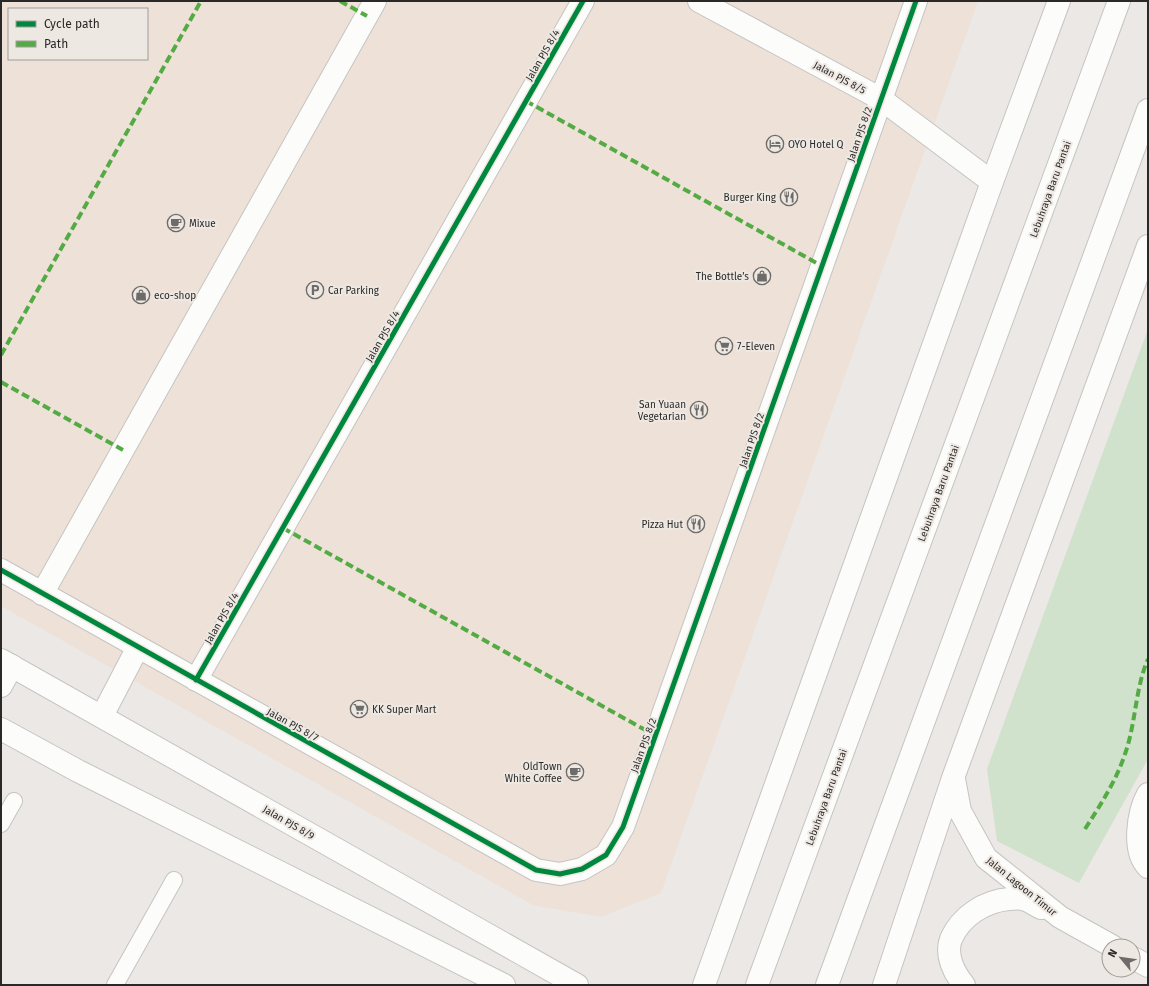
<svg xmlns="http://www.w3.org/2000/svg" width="1149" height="986" font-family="'Fira Sans',sans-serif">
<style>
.commercial{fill:#ede1d8;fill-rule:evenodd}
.green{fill:#d1e2cc}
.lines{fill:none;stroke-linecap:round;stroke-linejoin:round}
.lane-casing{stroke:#c6c4c2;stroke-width:18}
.street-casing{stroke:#c6c4c2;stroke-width:24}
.secondary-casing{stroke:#c6c4c2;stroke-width:24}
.highway-casing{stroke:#c6c4c2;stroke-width:24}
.lane{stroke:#fcfcfb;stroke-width:16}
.street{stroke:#fcfcfb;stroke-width:22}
.secondary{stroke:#fcfcfb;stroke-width:22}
.highway{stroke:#fcfcfb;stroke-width:22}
.quiet{stroke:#54ab44;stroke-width:4;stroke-dasharray:8 4;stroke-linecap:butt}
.cycleway-casing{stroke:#eee8e3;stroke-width:8}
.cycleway{stroke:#00873e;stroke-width:5}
.labels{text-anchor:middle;stroke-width:4;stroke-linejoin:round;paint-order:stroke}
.street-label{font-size:10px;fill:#2b2927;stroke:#eee8e3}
.poi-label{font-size:10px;fill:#2b2927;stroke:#eee8e3;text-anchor:start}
</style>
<rect width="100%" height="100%" fill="#ebe8e6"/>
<path class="commercial" d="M1 1H978L661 893 601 917 533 905 1 606ZM9 9H147V59H9Z"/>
<path class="green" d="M1148 329V759L1079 883 997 841 987 769Z"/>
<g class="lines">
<defs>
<path id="lane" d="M1 824 14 801
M115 985 174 880"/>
<path id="street" d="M699 1 881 99 992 182
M1 570 536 870 560 874 582 869 606 855 623 827 916 1
M42 594 375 1
M196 680 583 1
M1 686 12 666
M102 716 138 647
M1148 794C1138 812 1132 851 1148 867"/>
<path id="secondary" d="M1 660 577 985
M1 729 78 771 504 985
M954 779 960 811 986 858 1060 917 1112 946
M1133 958 1148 966
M884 985 953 778 1148 246
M964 985C954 973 945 955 951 939 961 916 985 901 1009 899 1013 899 1018 898 1022 899 1028 900 1035 905 1041 908"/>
<path id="highway" d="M704 985 992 182 1059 1
M757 985 1119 1
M827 985 1148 110"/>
</defs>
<use href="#lane" class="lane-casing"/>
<use href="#street" class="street-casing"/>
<use href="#secondary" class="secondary-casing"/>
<use href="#highway" class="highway-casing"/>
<use href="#lane" class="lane"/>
<use href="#street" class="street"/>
<use href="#secondary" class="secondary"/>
<use href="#highway" class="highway"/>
<path class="quiet" d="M340 1 367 16
M526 101 822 266
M1 355 201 1
M1 382 123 450
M283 528 656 736
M1085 829C1101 804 1116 781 1125 754 1136 723 1135 689 1148 659"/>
<defs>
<path id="cycleway" d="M1 570 536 870 560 874 582 869 606 855 623 827 916 1
M196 680 583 1"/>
</defs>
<use href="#cycleway" class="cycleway-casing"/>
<use href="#cycleway" class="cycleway"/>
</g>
<defs>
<symbol id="hotel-ring" viewBox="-11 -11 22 22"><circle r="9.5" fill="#eee8e3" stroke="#6e6c6a" stroke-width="1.5"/><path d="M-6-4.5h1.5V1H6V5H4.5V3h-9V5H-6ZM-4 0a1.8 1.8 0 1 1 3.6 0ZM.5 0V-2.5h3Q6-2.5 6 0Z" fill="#6e6c6a"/></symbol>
<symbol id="restaurant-ring" viewBox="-11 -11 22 22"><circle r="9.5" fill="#eee8e3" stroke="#6e6c6a" stroke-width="1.5"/><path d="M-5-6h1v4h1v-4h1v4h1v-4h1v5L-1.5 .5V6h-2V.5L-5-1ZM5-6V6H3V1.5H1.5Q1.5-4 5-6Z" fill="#6e6c6a"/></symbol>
<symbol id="cafe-ring" viewBox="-11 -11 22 22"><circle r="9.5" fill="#eee8e3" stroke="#6e6c6a" stroke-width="1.5"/><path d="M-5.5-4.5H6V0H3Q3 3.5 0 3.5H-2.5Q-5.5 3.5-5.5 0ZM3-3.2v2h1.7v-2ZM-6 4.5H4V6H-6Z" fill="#6e6c6a"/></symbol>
<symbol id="shop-ring" viewBox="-11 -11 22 22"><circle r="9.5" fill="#eee8e3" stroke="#6e6c6a" stroke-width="1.5"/><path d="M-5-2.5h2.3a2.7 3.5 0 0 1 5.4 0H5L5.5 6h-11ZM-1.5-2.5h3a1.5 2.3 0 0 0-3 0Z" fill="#6e6c6a"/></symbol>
<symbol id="parking-ring" viewBox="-11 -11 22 22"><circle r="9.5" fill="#eee8e3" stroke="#6e6c6a" stroke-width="1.5"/><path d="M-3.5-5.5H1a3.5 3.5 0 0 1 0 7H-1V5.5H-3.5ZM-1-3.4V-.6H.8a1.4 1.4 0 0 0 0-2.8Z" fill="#6e6c6a"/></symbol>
<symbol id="supermarket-ring" viewBox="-11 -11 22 22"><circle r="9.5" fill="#eee8e3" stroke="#6e6c6a" stroke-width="1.5"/><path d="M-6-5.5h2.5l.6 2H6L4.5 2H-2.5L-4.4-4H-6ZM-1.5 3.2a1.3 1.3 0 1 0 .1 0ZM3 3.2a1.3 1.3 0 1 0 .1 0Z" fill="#6e6c6a"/></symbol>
</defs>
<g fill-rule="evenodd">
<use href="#hotel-ring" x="765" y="134" width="20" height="20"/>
<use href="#restaurant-ring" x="779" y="187" width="20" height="20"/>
<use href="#cafe-ring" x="166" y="213" width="20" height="20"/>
<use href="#shop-ring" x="752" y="266" width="20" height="20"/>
<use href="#parking-ring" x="305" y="280" width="20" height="20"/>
<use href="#shop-ring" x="131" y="285" width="20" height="20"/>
<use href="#supermarket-ring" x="714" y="336" width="20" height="20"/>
<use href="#restaurant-ring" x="689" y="400" width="20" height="20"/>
<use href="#restaurant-ring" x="686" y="514" width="20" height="20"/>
<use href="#supermarket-ring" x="349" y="699" width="20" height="20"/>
<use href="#cafe-ring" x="565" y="762" width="20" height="20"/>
</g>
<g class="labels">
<g class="street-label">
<text transform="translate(542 55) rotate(-60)" y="4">Jalan PJS 8/4</text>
<text transform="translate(840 77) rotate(28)" y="4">Jalan PJS 8/5</text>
<text transform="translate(859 134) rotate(-71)" y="4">Jalan PJS 8/2</text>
<text transform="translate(1050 189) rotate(-70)" y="4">Lebuhraya Baru Pantai</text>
<text transform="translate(382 336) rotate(-60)" y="4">Jalan PJS 8/4</text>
<text transform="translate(751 440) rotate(-71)" y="4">Jalan PJS 8/2</text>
<text transform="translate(938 493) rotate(-70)" y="4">Lebuhraya Baru Pantai</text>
<text transform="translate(221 618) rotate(-60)" y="4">Jalan PJS 8/4</text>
<text transform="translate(293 724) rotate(29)" y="4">Jalan PJS 8/7</text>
<text transform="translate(643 745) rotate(-70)" y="4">Jalan PJS 8/2</text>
<text transform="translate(826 797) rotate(-70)" y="4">Lebuhraya Baru Pantai</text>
<text transform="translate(289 822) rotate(30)" y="4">Jalan PJS 8/9</text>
<text transform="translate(1022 886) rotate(39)" y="4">Jalan Lagoon Timur</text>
</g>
<g class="poi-label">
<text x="788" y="148">OYO Hotel Q</text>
<text x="776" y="201" text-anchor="end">Burger King</text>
<text x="189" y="227">Mixue</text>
<text x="749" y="280" text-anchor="end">The Bottle’s</text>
<text x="328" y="294">Car Parking</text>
<text x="154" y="299">eco-shop</text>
<text x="737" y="350">7-Eleven</text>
<text x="686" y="408" text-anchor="end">San Yuaan<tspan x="686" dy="12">Vegetarian</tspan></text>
<text x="683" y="528" text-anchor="end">Pizza Hut</text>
<text x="372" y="713">KK Super Mart</text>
<text x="562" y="770" text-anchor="end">OldTown<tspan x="562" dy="12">White Coffee</tspan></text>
</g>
</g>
<rect width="1149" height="986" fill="none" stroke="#2b2927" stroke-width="4"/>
<rect x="8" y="8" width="140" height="52" fill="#eee8e3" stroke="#a09c98"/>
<rect x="16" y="21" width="20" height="6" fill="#00873e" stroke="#a09c98"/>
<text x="44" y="28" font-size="12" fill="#2b2927">Cycle path</text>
<rect x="16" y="41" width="20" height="6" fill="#54ab44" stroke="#a09c98"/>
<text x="44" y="48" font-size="12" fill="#2b2927">Path</text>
<g transform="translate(1121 958) rotate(299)"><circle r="19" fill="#eee8e3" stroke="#a09c98"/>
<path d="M0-3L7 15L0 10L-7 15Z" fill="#6e6c6a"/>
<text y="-6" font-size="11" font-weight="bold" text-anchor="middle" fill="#2b2927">N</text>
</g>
</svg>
